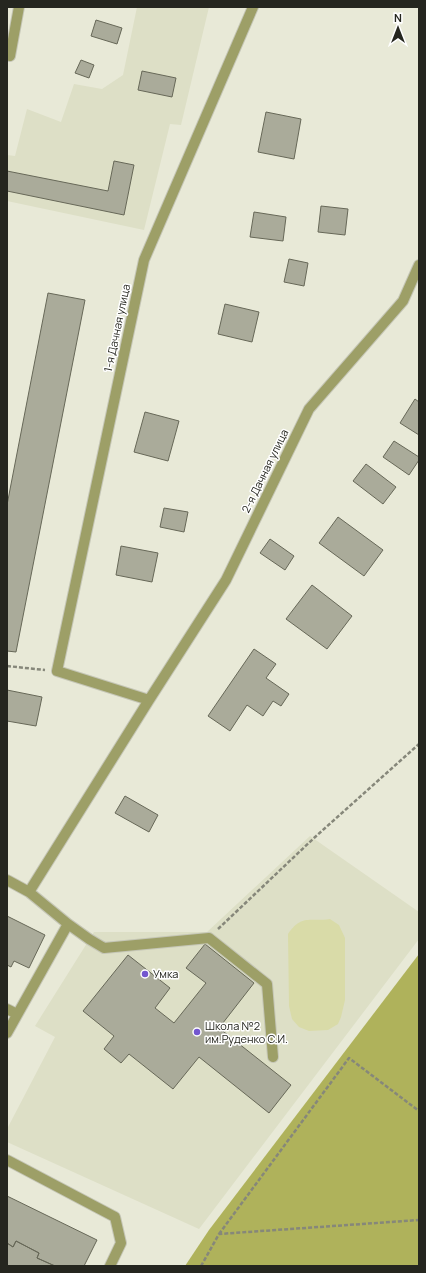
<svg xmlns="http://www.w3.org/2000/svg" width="426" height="1273" font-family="Manrope,sans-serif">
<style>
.built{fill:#dddfc6}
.green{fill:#d9dba8}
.forest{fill:#afb25b}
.building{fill:#aaab9a;stroke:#676858}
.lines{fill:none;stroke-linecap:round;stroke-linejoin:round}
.minor-casing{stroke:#c5c6b6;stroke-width:12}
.path{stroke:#86877a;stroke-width:2.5;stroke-dasharray:4 2;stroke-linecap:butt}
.minor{stroke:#9d9f67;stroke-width:10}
.poi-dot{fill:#7356cf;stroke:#fff;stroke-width:1.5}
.labels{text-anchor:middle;stroke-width:3;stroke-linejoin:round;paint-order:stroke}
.street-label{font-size:11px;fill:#25261f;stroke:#fff}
.poi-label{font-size:11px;fill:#25261f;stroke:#fff;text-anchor:start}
</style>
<rect width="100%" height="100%" fill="#e8e9d7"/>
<path class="built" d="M137 7H209L181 125 170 124 144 230 7 201V155L15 156 27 109 61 122 74 84 102 89 123 75Z
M310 836 419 912V939L199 1229 7 1142V1129L55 1037 35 1026 94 932H207Z"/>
<path class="green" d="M330 919 339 925 345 938V1000L341 1017 338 1024 328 1030 309 1031 299 1027 292 1019 289 1006 288 934C302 914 309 922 330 919Z"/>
<path class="forest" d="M419 954V1266H185L209 1230Z"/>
<path class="building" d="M96 20 122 28 117 44 91 36Z
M81 60 94 65 89 78 75 73Z
M142 71 176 78 172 97 138 90Z
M266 112 301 119 294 159 258 152Z
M114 161 134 165 124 215 7 191V171L108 191Z
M321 206 348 209 345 235 318 232Z
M254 212 286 217 283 241 250 237Z
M289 259 308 263 304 286 284 282Z
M48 293 85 300 16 652 7 651V505Z
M225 304 259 312 252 342 218 334Z
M415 399 419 402V435L400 423Z
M145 412 179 421 168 461 134 452Z
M394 441 419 457V460L409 475 383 457Z
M366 464 396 487 383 504 353 481Z
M164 508 188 512 184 532 160 527Z
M338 517 383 550 364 576 319 543Z
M270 539 294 556 285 570 260 553Z
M121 546 158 553 152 582 116 575Z
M312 585 352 616 327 649 286 619Z
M254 649 276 664 266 678 289 694 281 706 273 701 263 716 247 705 230 731 208 716Z
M7 690 42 697 36 726 7 721Z
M125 796 158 815 149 832 115 813Z
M7 916 45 935 29 968 14 961 11 967 7 965Z
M205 944 254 983 219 1028 291 1085 269 1113 199 1057 173 1089 129 1054 121 1063 104 1049 114 1036 83 1011 128 955 170 988 155 1008 174 1023 206 983 186 968Z
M7 1196 97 1240 84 1266H55L37 1258 39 1253 16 1241 13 1247 7 1243Z
M16 1241 39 1253 37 1258 55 1266H7V1243L13 1247Z"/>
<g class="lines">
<defs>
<path id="minor" d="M7 55 10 56 19 7
M149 700 57 671 144 260 253 7
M7 880 29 892 68 924 7 1033
M29 892 149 700 226 580 309 409 403 301 419 265
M68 924 89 939 104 948 209 938 267 984 273 1057
M7 1009 17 1014
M7 1160 115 1217 121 1243 110 1266"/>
</defs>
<use href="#minor" class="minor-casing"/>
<path class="path" d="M7 666 45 670
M218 929 314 838 419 744
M219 1234 349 1058 419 1111
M201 1266 219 1234 419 1220"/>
<use href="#minor" class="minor"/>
</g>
<g class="poi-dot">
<circle cx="145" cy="974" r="4"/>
<circle cx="197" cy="1032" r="4"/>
</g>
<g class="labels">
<g class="street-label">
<text transform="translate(117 328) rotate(-78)" y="4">1-я Дачная улица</text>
<text transform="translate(265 471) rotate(-64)" y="4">2-я Дачная улица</text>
</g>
<g class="poi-label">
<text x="153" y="978">Умка</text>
<text x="205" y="1030">Школа №2<tspan x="205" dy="13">им.Руденко С.И.</tspan></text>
</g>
</g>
<rect width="426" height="1273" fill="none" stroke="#25261f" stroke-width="16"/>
<g transform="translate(398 28)" stroke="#ffffff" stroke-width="3" paint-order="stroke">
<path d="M0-3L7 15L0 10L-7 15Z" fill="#25261f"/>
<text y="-6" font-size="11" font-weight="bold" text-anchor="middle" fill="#25261f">N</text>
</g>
</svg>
